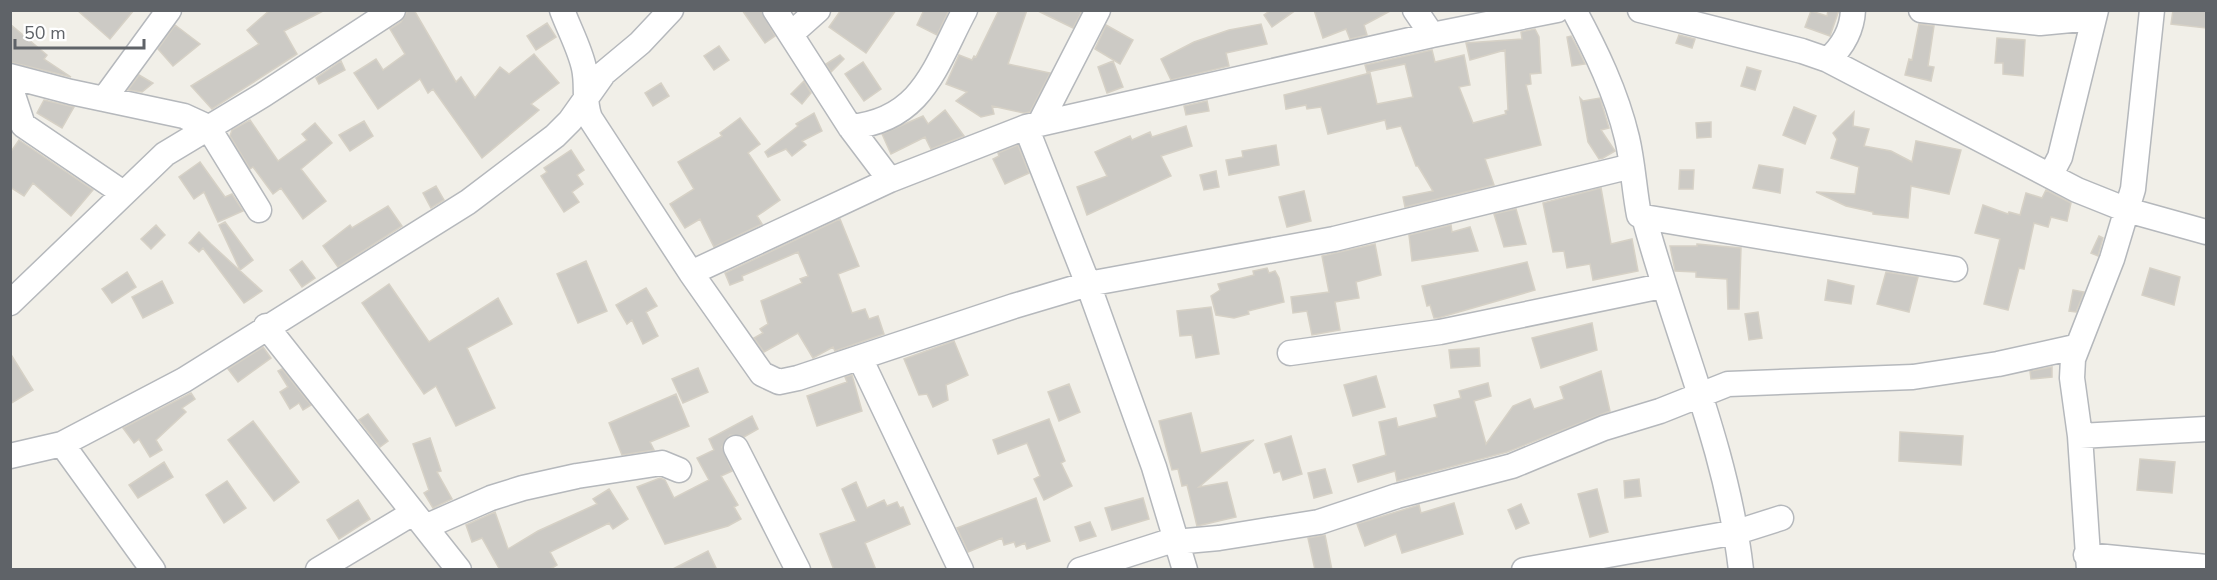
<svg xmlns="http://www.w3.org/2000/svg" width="2217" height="580" font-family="'Nunito Sans',sans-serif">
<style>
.building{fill:#cccac5;stroke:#d6d1c6;stroke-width:1.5}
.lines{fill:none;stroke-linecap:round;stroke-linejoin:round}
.minor-casing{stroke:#b5b8bc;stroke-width:27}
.minor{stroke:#fff;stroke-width:24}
</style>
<rect width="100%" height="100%" fill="#f1efe8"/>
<path class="building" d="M77 10H134L110 39Z
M270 10H325L284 31 297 54 212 109 191 86 259 44 247 30Z
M408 10H414L456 82 461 77 475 98 500 67 509 74 534 54 559 83 531 104 539 110 482 158 433 89 428 93 420 79 378 109 354 73 376 59 383 70 405 54 390 29 401 22Z
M742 10H761L775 36 765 43Z
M841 10H896L866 53 829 27Z
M924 10H949L937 35 917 25Z
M999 10H1027L1008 64 1050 73 1030 112 1024 113 992 106 994 114 981 117 956 101 967 92 946 84 959 55 972 60 974 56 976 57Z
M1036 10H1081L1082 11 1073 28Z
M1271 10H1296L1272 27 1264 15Z
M1314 10H1392L1364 25 1367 35 1350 39 1346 29 1323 38Z
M1828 10H1839L1830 36 1805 27 1811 11 1827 16Z
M2173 10H2206V28L2171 24Z
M547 23 556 37 536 50 527 36Z
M10 24 47 55 44 59 71 77 10 62Z
M1261 24 1267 44 1226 53 1229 66 1171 80 1161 59 1194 42 1229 30Z
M1919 24 1934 26 1928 66 1934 67 1931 81 1905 75 1909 59 1912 60Z
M175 25 200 44 173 66 158 49Z
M1106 25 1133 40 1120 64 1095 49Z
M1535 29 1539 37 1541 73 1530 74 1531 84 1526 85 1541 145 1485 159 1494 185 1405 207 1403 197 1433 191 1418 166H1416L1401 126 1387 129 1385 120 1328 134 1321 107 1307 109 1306 105 1286 109 1284 95 1370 73 1377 104 1413 97 1405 64 1367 72 1365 65 1432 50 1435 62 1464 55 1470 85 1459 87 1473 123 1506 114 1505 111 1508 110 1505 50 1470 60 1466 43 1522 39 1521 32Z
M1679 35 1695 39 1692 48 1676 43Z
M1571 36 1577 47 1585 64 1572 66 1567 37Z
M1997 38 2025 40 2023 76 2003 74V63H1995Z
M719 46 729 60 714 70 704 56Z
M840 55 844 59 831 72 826 64Z
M341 61 345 70 319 84 316 78Z
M1113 61 1123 87 1107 93 1098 67Z
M863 62 881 89 864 101 845 74Z
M1747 67 1761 71 1755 90 1741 86Z
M139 75 153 83 142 92 128 90Z
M804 81 811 93 802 104 791 94Z
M661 83 669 96 653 106 645 93Z
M1580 98 1583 101 1600 98 1609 128 1601 130 1615 151 1603 158 1599 159 1588 142Z
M44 100 74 107 62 128 37 113Z
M1207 101 1209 111 1186 115 1184 106Z
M1794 107 1816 116 1805 144 1783 135Z
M945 110 964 136 931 149 925 137 891 154 882 134 923 116 928 124Z
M1854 112 1853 126 1869 129 1864 146 1891 151 1912 162 1916 141 1961 150 1949 194 1911 186 1908 218 1873 214V212L1846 206 1816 192 1855 194 1859 167 1831 158 1837 139 1833 133Z
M814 113 822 131 802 141 806 145 792 156 786 149 768 157 765 152 798 126 796 124Z
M740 118 760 144 748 153 780 200 757 216 762 224 714 247 700 219 685 228 670 204 694 189 678 162 722 136 720 133Z
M250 120 278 161 307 140 302 134 315 123 332 143 301 169 326 201 303 219 281 188 273 194 253 167 250 169 230 136 232 130Z
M364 121 373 136 350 151 339 135Z
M1711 122V137L1697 138 1696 123Z
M1186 126 1192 146 1161 156 1171 176 1087 215 1077 187 1107 176 1095 152 1130 136 1132 140 1150 132 1152 137Z
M19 140 93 190 71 216 33 183 24 196 10 187V153Z
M1018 145 1029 173 1005 184 993 159 999 156 998 153Z
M1276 145 1279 165 1229 175 1226 160 1243 157 1242 151Z
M571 150 584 170 577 175 583 184 572 192 579 202 564 212 541 176 547 172 544 168Z
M200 162 225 197 232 194 243 211 218 222 204 192 194 199 179 177Z
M1759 165 1783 169 1780 193 1753 188Z
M1680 170H1694L1693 189H1679Z
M1216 171 1219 187 1204 190 1200 175Z
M436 186 444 200 431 208 423 193Z
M1601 188 1611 244 1632 239 1638 271 1593 280 1590 264 1567 268 1564 251 1553 252 1543 203Z
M2046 190 2071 203 2067 221 2051 217 2048 227 2034 223 2024 269 2019 268 2008 310 1984 304 2000 239 1975 233 1983 205 2008 214 2009 212 2020 215 2026 193 2042 198Z
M1304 191 1311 221 1287 227 1279 197Z
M388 206 402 226 338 267 323 246 350 225 352 228Z
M1516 209 1526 244 1504 247 1494 214Z
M840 219 859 266 838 274 852 313 865 309 869 319 878 316 884 334 835 351 833 347 813 358 798 333 764 352 754 338 763 333 760 329 768 324 761 301 802 283 800 279 808 276 798 252 742 276 743 280 730 285 725 273Z
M225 222 253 260 240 270 219 225Z
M156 225 165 235 151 249 141 239Z
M1451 225 1452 232 1470 227 1478 251 1412 261 1409 235Z
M199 232 211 244 262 291 244 303 203 248 199 252 189 243Z
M2099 236 2103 238 2098 256 2091 253Z
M1375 244 1381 275 1356 282 1359 298 1335 302 1340 330 1312 335 1307 311 1293 313 1291 297 1329 292 1322 256Z
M1697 244 1741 248 1739 309H1728L1727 279 1696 277V272L1675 271 1670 246H1697Z
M302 261 315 278 302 287 290 270Z
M586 261 607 311 578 323 557 274Z
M1527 262 1535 290 1438 318H1434L1430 305 1427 306 1422 286Z
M1267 268 1269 273 1275 271 1279 278 1284 302 1248 311 1249 314 1234 318 1216 315 1211 296 1220 290 1218 284 1254 275 1253 271Z
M2150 268 2180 277 2174 305 2142 295Z
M127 272 136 287 112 303 102 289Z
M1886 272 1918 277 1909 312 1877 304Z
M1828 280 1854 286 1851 304 1825 300Z
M162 281 173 303 143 318 132 297Z
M389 284 429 342 498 298 512 324 467 348 495 408 456 426 436 386 424 394 362 303Z
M646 288 657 306 646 312 658 336 643 344 632 320 627 324 616 305Z
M2073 290 2084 292 2076 312 2069 311Z
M1211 307 1219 354 1196 358 1192 335 1180 336 1177 311Z
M1758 312 1762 338 1749 340 1745 314Z
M1592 323 1597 350 1541 368 1532 338Z
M954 341 968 375 946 385 948 400 933 407 927 394 919 395 904 359Z
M263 347 271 358 238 382 228 369Z
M1479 348 1480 366 1451 368 1449 350Z
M10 353 33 390 10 404Z
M2052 367V377L2031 379 2030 371Z
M698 368 708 392 683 403 672 379Z
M282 369 311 405 303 410 299 403 290 409 280 392 288 387 278 371Z
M1601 371 1610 411 1507 452 1397 481 1395 471 1358 482 1353 465 1386 455 1379 422 1396 418 1398 427 1437 417 1434 405 1461 398 1459 391 1488 383 1491 396 1474 401 1486 444 1513 406 1530 399 1534 409 1564 399 1560 387Z
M852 375 862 411 817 426 807 396 847 382 845 377Z
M1376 376 1385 407 1353 416 1344 385Z
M1069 384 1080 412 1059 421 1048 392Z
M191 393 195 399 182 408 186 412 156 440 162 450 150 457 139 439 134 443 123 428Z
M676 394 689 426 650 442 654 450 622 455 609 423Z
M1191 413 1201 453 1254 440 1199 487 1227 482 1236 517 1197 526 1187 485 1182 486 1178 469 1172 470 1159 421Z
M368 414 388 441 380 447 359 420Z
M752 416 758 429 744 437 730 435 722 447 732 471 721 476 738 505 734 507 741 519 728 526 665 544 637 487 660 478 665 480 674 498 709 480 697 458 714 450 709 439Z
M1049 419 1065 461 1061 463 1072 486 1044 500 1034 479 1040 476 1027 443 998 454 993 440Z
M253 421 299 482 274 501 228 440Z
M1900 432 1963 436 1961 465 1899 461Z
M1291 436 1302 474 1283 480 1280 471 1274 473 1265 444Z
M430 438 441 471 437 472 452 499 433 508 424 493 429 490 413 444Z
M2140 459 2175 462 2172 493 2137 490Z
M164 462 173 477 138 498 129 485Z
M1325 469 1332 493 1314 498 1308 473Z
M1639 479 1641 496 1625 498 1624 481Z
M227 481 246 508 224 523 206 495Z
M856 482 867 508 884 500 887 506 897 502 900 508 903 507 910 524 865 543 876 570H834L820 534 856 521 842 489Z
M609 489 628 519 613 529 609 523 550 552 557 565 549 570H500L482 538 472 542 466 525 495 512 508 549 538 531 597 504 593 499Z
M1597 489 1608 532 1590 537 1578 494Z
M1036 498 1050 541 1027 549 1025 543 1016 547 1014 542 1004 545 1002 538 968 552 957 528Z
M1143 498 1149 519 1112 530 1105 508Z
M358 500 370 519 339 539 327 520Z
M1454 503 1463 534 1402 553 1396 534 1365 546 1357 524 1419 505 1421 513Z
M1521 504 1529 523 1516 529 1508 510Z
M1090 522 1096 536 1080 541 1075 527Z
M1325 535 1332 570H1315L1308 538Z
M708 551 717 570H671Z"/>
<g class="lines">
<defs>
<path id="minor" d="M562 10C569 29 580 49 584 68 588 86 583 101 590 118L691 273 762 374 779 382 798 378 1014 306 1088 284 1334 239 1632 166
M775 10 850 127 890 180
M1415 10 1432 35
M1574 10C1596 51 1616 92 1627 138 1633 163 1634 189 1639 215L1644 217C1676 336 1727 447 1741 570
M1640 10 1802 51 1828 60 2077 190 2127 210 2206 232
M1921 10 2040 23 2092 18
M791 34 818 10
M1828 60C1843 46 1852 31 1853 10
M10 76 71 92 184 116 208 127 259 210
M10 86 23 125 123 193
M104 99 169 10
M1040 123 1098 10
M850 127C923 120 935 66 965 10
M1026 127 1088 284 1154 467 1185 570
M2050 176 2060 157 2096 10
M1644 217 1955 269
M691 273 890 180 1026 127 1432 35 1557 10
M10 303 165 154 263 95 393 10
M266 326 459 570
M1290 353 1440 332 1662 286
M860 358 961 570
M2080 436 2206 429
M62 444 153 570
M736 448 798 570
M10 456 62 444 184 380 468 202 555 136 570 121 604 73 640 43 671 10
M425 527 491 498 523 488 577 476 662 463 679 470
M2086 555 2206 567
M318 570 413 513
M1080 570 1164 543 1219 538 1319 522 1397 496 1512 466 1604 428 1660 411 1728 384 1913 377 1998 364 2075 347
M1524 570 1737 532 1781 518
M2089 570 2080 436 2072 378 2073 359 2112 259 2133 189 2152 10"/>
</defs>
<use href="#minor" class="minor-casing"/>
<use href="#minor" class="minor"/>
</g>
<rect width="2217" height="580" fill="none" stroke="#5f6368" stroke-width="24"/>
<path d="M15 39v9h129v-9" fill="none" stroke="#5f6368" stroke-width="3"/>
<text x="24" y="39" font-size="18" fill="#5f6368" stroke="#ffffff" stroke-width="4.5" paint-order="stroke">50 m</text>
</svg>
